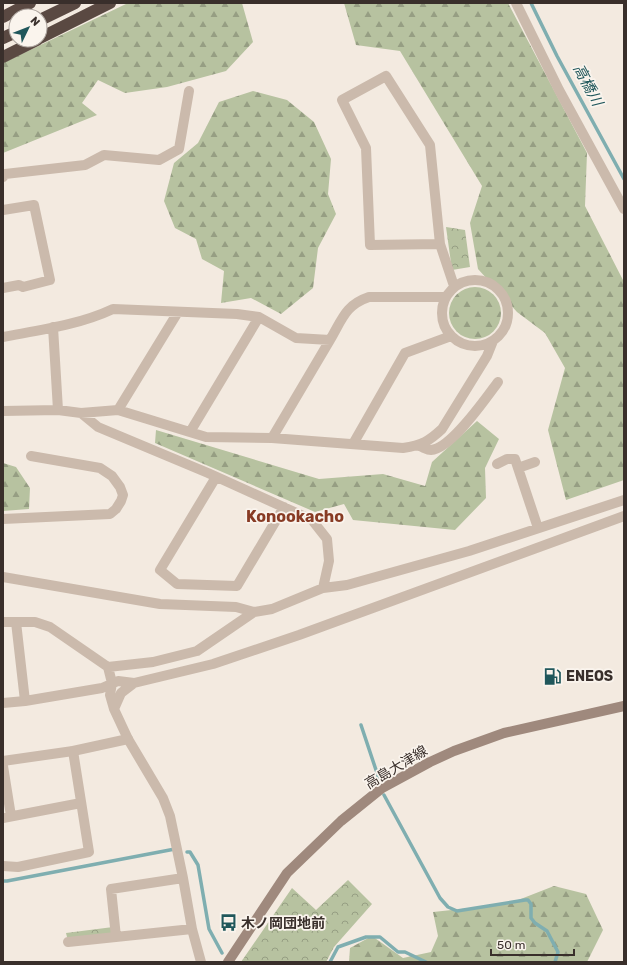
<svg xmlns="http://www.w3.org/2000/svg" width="627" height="965" font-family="Rubik,'Noto Sans JP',sans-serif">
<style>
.forest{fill:url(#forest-firs)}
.park{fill:url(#park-crowns)}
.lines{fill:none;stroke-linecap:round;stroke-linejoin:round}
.stream{stroke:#7faeb0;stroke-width:3.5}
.minor{stroke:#cbbaac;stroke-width:10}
.tertiary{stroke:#cbbaac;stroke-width:10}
.secondary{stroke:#9f897d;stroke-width:10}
.motorway{stroke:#5a4942;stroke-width:12}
.labels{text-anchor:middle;stroke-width:3.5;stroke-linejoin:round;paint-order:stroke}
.poi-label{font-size:14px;font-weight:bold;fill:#392f2b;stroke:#faf4ed;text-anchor:start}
.street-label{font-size:14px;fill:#392f2b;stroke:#faf4ed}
.water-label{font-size:15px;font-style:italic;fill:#20575b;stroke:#faf4ed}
.quarter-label{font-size:16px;font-weight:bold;fill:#883b24;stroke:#faf4ed}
</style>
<defs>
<pattern id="forest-firs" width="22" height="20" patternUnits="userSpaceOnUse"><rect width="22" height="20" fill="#b7c2a0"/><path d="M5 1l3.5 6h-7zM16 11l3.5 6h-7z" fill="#969e83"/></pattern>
<pattern id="park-crowns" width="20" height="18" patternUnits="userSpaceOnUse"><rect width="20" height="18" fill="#b7c2a0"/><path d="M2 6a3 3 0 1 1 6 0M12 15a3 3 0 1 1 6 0" fill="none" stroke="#969e83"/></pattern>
</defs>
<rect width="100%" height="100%" fill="#f3eae0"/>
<path class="forest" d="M128 3H242L253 42 226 71 167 87 125 93 98 80 82 103 97 115 3 153V63Z
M344 3H508L587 153 585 206 624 282V480L566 500 548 430 565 368 545 333 517 312 478 269 470 223 482 186 400 51 356 45Z
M253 91 287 100 314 122 331 159 328 194 336 214 318 248 313 288 281 314 251 298 221 303 224 271 202 259 196 239 175 228 164 201 174 163 198 143 219 102Z
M449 313a26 26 0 1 1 52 0a26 26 0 1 1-52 0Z
M477 421 499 439 485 468 486 498 455 530 353 520 344 504 315 512 155 443 156 430 319 479 383 474 425 486 432 462Z
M3 463 16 467 30 488 29 509 3 511Z
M554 886 586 894 603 930 587 962H349L350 948 372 936 403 958 431 952 438 936 433 912 508 904Z"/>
<path class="park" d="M446 227 465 230 470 267 452 270Z
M348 880 372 904 334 947 326 962H241L292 888 316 910Z
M113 927 115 935 68 941 66 933Z"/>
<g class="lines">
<path class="stream" d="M531 3 557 56 624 179
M361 725 379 779
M384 795 440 898 448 907 457 911 525 900H528L531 904V918L535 923 547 931 558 952 555 962
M187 852H190L198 865 209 929 222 953
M3 881H7L175 849
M330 962 338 947 366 937H380L398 952H405L426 962"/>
<path class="minor" d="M3 177 5 174 85 165 104 155 159 160 179 149 189 91
M3 210 34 205 50 280 23 287 19 285 3 288
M440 244 370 245 366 148 342 100 386 76 430 145 440 244 454 286
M442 313a33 33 0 1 1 66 0a33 33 0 1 1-66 0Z
M53 327 58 410
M3 337C40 330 79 325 113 309L237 314 259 317 296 338 330 340C342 320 345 305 369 297H445
M118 410 178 312
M3 411 58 410 81 413 118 410 206 437 272 438 403 448C422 445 428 442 442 429L487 356 493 341
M190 432 259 317
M272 438 330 340
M353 444 405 353 451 336
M419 446C423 447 427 450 431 450 451 449 486 398 498 382
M497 464 507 459H515L538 528
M518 468 535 462
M216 477 160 570 177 584 237 586 284 507
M3 519 110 514 116 509 121 501 123 495 120 487 112 476 100 468 31 456
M3 577 160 604 236 607 254 612 272 609 323 588 329 561 327 539 312 520 208 473 98 427 81 413
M323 588 347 585 469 551 624 500
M3 622H35L50 627 108 667 153 662 197 651 254 612
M16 622 25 701
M108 667 112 683 110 695 114 709 128 739 163 798 170 816 183 878 192 929 201 962
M3 703 25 701 102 688 118 681 134 683 213 664 299 635 624 516
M114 709 121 693 134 683
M3 766 11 816
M3 818 81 803
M3 866 18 867 89 852 73 751
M116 937 111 889 183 878
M68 942 192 929"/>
<path class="tertiary" d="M516 3 559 90 624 209
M3 761 73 751 128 739"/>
<path class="secondary" d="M228 962 287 873 341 821 382 788 430 762 454 751 504 733 624 706"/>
<path class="motorway" d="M3 17 30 3
M40 20 75 3
M3 38 16 32
M40 38 110 3
M3 57 37 40"/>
</g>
<defs>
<symbol id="fuel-bare" viewBox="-9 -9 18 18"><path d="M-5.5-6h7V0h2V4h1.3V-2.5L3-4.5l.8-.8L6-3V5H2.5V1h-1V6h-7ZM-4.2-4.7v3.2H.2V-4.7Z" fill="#20575b" stroke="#faf4ed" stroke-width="2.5" paint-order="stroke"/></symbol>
<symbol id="bus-bare" viewBox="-9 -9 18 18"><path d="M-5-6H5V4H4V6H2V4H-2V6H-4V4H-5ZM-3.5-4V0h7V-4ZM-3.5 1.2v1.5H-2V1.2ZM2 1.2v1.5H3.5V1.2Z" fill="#20575b" stroke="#faf4ed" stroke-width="2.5" paint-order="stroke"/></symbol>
</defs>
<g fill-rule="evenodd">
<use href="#fuel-bare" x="540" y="664" width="25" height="25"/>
<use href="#bus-bare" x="216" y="910" width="25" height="25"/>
</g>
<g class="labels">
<g class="poi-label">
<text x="566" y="681">ENEOS</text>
<text x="241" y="928">木ノ岡団地前</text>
</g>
<g class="street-label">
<text transform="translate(396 767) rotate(-31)" y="5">高島大津線</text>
</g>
<g class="water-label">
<text transform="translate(588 85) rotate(62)" y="5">高橋川</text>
</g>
<g class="quarter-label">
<text x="295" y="522">Konookacho</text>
</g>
</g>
<rect width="627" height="965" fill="none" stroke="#392f2b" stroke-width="8"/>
<g transform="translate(28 28) rotate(47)"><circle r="19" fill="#faf4ed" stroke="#ada59f"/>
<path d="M0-3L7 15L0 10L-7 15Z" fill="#20575b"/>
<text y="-6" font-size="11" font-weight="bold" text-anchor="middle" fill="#392f2b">N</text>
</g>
<path d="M491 949v6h83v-6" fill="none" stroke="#392f2b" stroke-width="2"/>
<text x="497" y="949" font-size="12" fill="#392f2b" stroke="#faf4ed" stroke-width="3" paint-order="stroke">50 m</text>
</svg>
